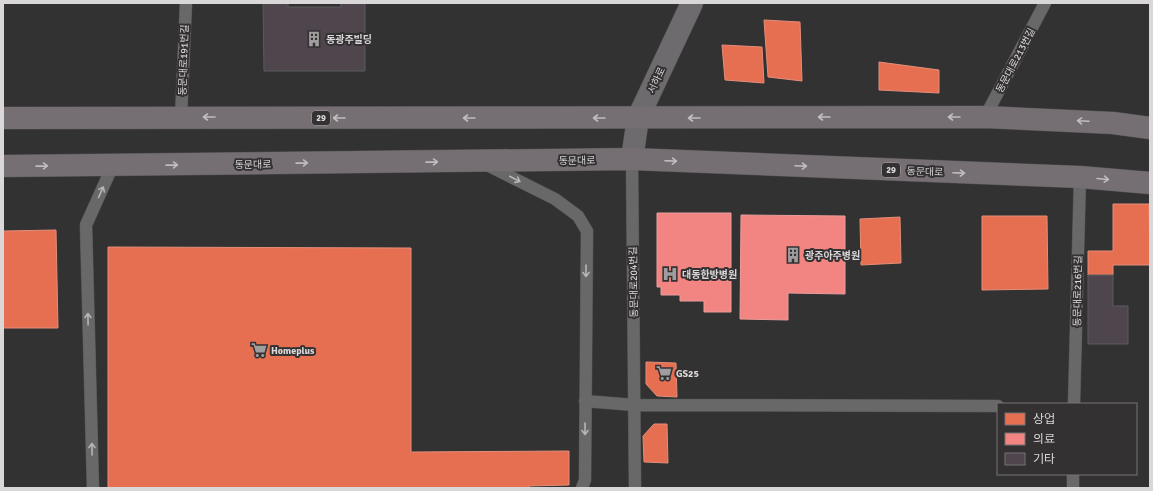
<svg xmlns="http://www.w3.org/2000/svg" width="1153" height="491" font-family="Signika,'Noto Sans KR',sans-serif">
<style>
.shops{fill:#e76f51;stroke:#e38e7a}
.health{fill:#f28482;stroke:#ea9d9c}
.building{fill:#4e464c;stroke:#5c5a5b}
.lines{fill:none;stroke-linecap:round;stroke-linejoin:round}
.lane-casing{stroke:#515051;stroke-width:13}
.secondary-casing{stroke:#515051;stroke-width:23}
.primary-casing{stroke:#515051;stroke-width:23}
.lane{stroke:#696869;stroke-width:12}
.secondary{stroke:#6e6b6e;stroke-width:22}
.primary{stroke:#756e73;stroke-width:22}
.oneway{stroke:#c0bdbf}
.oneway2{stroke:#b7b6b7}
.labels{text-anchor:middle;stroke-width:4;stroke-linejoin:round;paint-order:stroke}
.shield{fill:#343133;stroke:#a8a5a6;stroke-width:1}
.shield-label{font-size:9px;font-weight:bold;fill:#d9d7d8}
.poi-label{font-size:10px;font-weight:bold;fill:#d9d7d8;stroke:#343133;text-anchor:start}
.street-label{font-size:10px;fill:#d9d7d8;stroke:#343133}
</style>
<rect width="100%" height="100%" fill="#333233"/>
<path class="shops" d="M764 20 800 22 802 81 768 77Z
M722 45 762 47 764 83 725 80Z
M879 62 939 70V93L879 90Z
M1113 204H1149L1150 265H1113V275H1088V251H1113Z
M982 216H1047L1048 289 982 290Z
M900 217 901 263 861 265 860 219Z
M56 230 58 328H3V231Z
M108 247 411 248V452L569 451V485L529 486V488H108Z
M646 362 676 363 677 397 657 396 646 384Z
M654 424H667L668 463 644 462 643 436Z"/>
<path class="health" d="M657 213H731V312H704V301H680V295H661V287H657Z
M741 215 845 216V294L788 293V320L740 319Z"/>
<path class="building" d="M263 3H288V7H341V3H365V71H264Z
M1088 275H1113V306H1128V344H1088Z"/>
<g class="lines">
<defs>
<path id="lane" d="M181 117 186 3
M985 117 1045 3
M632 159 635 488
M487 165 555 199 578 216 587 231 585 480 582 488
M585 401 634 405 998 406
M1074 404 1080 177
M93 488 86 225 113 165
M1073 488V474"/>
<path id="secondary" d="M632 159 638 118 692 3"/>
<path id="primary" d="M3 118 985 117 1113 123 1150 128
M3 166 632 159 1080 177 1150 183"/>
</defs>
<use href="#lane" class="lane-casing"/>
<use href="#secondary" class="secondary-casing"/>
<use href="#primary" class="primary-casing"/>
<use href="#lane" class="lane"/>
<use href="#secondary" class="secondary"/>
<use href="#primary" class="primary"/>
</g>
<defs><path id="oneway-shaft" d="M-6 0H5M1.5-3L5.5 0L1.5 3" fill="none" stroke-width="1.6" stroke-linecap="round" stroke-linejoin="round"/></defs>
<g class="oneway">
<use href="#oneway-shaft" transform="translate(209 117) rotate(-180)"/>
<use href="#oneway-shaft" transform="translate(824 117) rotate(180)"/>
<use href="#oneway-shaft" transform="translate(954 117) rotate(180)"/>
<use href="#oneway-shaft" transform="translate(339 118) rotate(-180)"/>
<use href="#oneway-shaft" transform="translate(469 118) rotate(-180)"/>
<use href="#oneway-shaft" transform="translate(599 118) rotate(-180)"/>
<use href="#oneway-shaft" transform="translate(694 118) rotate(180)"/>
<use href="#oneway-shaft" transform="translate(1083 121) rotate(-177)"/>
<use href="#oneway-shaft" transform="translate(671 161) rotate(2)"/>
<use href="#oneway-shaft" transform="translate(432 162) rotate(-1)"/>
<use href="#oneway-shaft" transform="translate(302 163) rotate(-1)"/>
<use href="#oneway-shaft" transform="translate(172 165) rotate(-1)"/>
<use href="#oneway-shaft" transform="translate(42 166) rotate(-1)"/>
<use href="#oneway-shaft" transform="translate(801 166) rotate(2)"/>
<use href="#oneway-shaft" transform="translate(959 173) rotate(2)"/>
<use href="#oneway-shaft" transform="translate(1103 179) rotate(5)"/>
</g>
<g class="oneway2">
<use href="#oneway-shaft" transform="translate(515 179) rotate(27)"/>
<use href="#oneway-shaft" transform="translate(101 192) rotate(-66)"/>
<use href="#oneway-shaft" transform="translate(586 271) rotate(90)"/>
<use href="#oneway-shaft" transform="translate(88 319) rotate(-91)"/>
<use href="#oneway-shaft" transform="translate(585 429) rotate(90)"/>
<use href="#oneway-shaft" transform="translate(92 449) rotate(-91)"/>
</g>
<defs>
<symbol id="building-bare" viewBox="-9 -9 18 18"><path d="M-4-6H4V6H1V3H-1V6H-4ZM-2.5-4.3h1.7v1.8h-1.7ZM.8-4.3h1.7v1.8H.8ZM-2.5-1h1.7V.8h-1.7ZM.8-1h1.7V.8H.8Z" fill="#9f9d9e" stroke="#343133" stroke-width="2.5" paint-order="stroke"/></symbol>
<symbol id="hospital-bare" viewBox="-9 -9 18 18"><path d="M-5-5h3v3.5h4V-5h3V5h-3V1.5h-4V5h-3Z" fill="#9f9d9e" stroke="#343133" stroke-width="2.5" paint-order="stroke"/></symbol>
<symbol id="supermarket-bare" viewBox="-9 -9 18 18"><path d="M-6-5.5h2.5l.6 2H6L4.5 2H-2.5L-4.4-4H-6ZM-1.5 3.2a1.3 1.3 0 1 0 .1 0ZM3 3.2a1.3 1.3 0 1 0 .1 0Z" fill="#9f9d9e" stroke="#343133" stroke-width="2.5" paint-order="stroke"/></symbol>
</defs>
<g fill-rule="evenodd">
<use href="#building-bare" x="303" y="28" width="22" height="22"/>
<use href="#building-bare" x="782" y="244" width="22" height="22"/>
<use href="#hospital-bare" x="659" y="263" width="22" height="22"/>
<use href="#supermarket-bare" x="248" y="339" width="22" height="22"/>
<use href="#supermarket-bare" x="653" y="362" width="22" height="22"/>
</g>
<g class="labels">
<g class="shield">
<rect x="312" y="111" width="18" height="14" rx="3"/>
<rect x="882" y="163" width="18" height="14" rx="3"/>
</g>
<g class="shield-label">
<text x="321" y="121">29</text>
<text x="891" y="173">29</text>
</g>
<g class="poi-label">
<text x="326" y="43">동광주빌딩</text>
<text x="805" y="259">광주아주병원</text>
<text x="682" y="278">대동한방병원</text>
<text x="271" y="354">Homeplus</text>
<text x="676" y="377">GS25</text>
</g>
<g class="street-label">
<text transform="translate(183 60) rotate(-88)" y="4">동문대로191번길</text>
<text transform="translate(1015 60) rotate(-62)" y="4">동문대로213번길</text>
<text transform="translate(656 80) rotate(-65)" y="4">서하로</text>
<text transform="translate(577 160) rotate(-1)" y="4">동문대로</text>
<text transform="translate(253 164) rotate(-1)" y="4">동문대로</text>
<text transform="translate(925 171) rotate(2)" y="4">동문대로</text>
<text transform="translate(633 282) rotate(-91)" y="4">동문대로204번길</text>
<text transform="translate(1077 291) rotate(-89)" y="4">동문대로216번길</text>
</g>
</g>
<rect width="1153" height="491" fill="none" stroke="#d9d7d8" stroke-width="8"/>
<rect x="997" y="403" width="140" height="72" fill="#343133" stroke="#767375"/>
<rect x="1005" y="413" width="20" height="12" fill="#e76f51" stroke="#767375"/>
<text x="1033" y="423" font-size="12" fill="#d9d7d8">상업</text>
<rect x="1005" y="433" width="20" height="12" fill="#f28482" stroke="#767375"/>
<text x="1033" y="443" font-size="12" fill="#d9d7d8">의료</text>
<rect x="1005" y="453" width="20" height="12" fill="#4e464c" stroke="#767375"/>
<text x="1033" y="463" font-size="12" fill="#d9d7d8">기타</text>
</svg>
